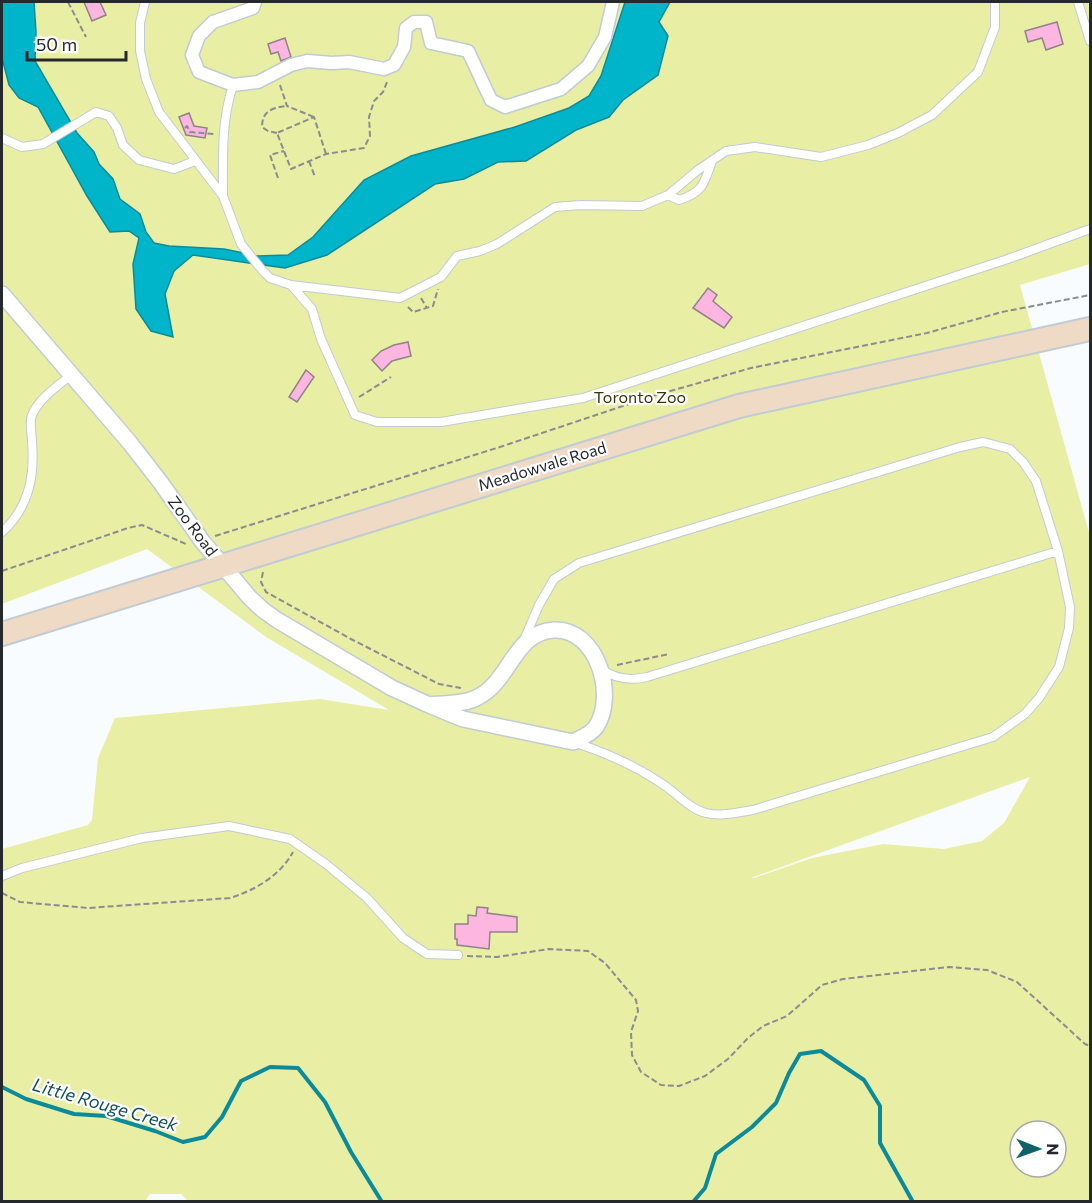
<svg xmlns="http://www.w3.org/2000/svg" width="1092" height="1203" font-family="Commissioner,sans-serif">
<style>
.green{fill:#e9eea5;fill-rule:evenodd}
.water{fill:#00b5c9;stroke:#0b8b9a;stroke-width:1.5}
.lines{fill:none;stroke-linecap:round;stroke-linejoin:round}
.stream{stroke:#0b8b9a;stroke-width:4}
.building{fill:#fdb6e0;stroke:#8e8389;stroke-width:1.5}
.service-casing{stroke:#c1cbd3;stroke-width:10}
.pedestrian-casing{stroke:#c1cbd3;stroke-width:15}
.minor-casing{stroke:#c1cbd3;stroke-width:18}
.secondary-casing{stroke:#c1cbd3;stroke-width:26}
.path{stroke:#898c90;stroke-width:2;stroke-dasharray:6 3;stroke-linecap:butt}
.service{stroke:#fff;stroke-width:8}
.pedestrian{stroke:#fff;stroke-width:12}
.minor{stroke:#fff;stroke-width:15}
.secondary{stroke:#efdac5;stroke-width:22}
.labels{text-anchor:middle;stroke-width:4.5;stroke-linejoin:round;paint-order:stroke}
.park-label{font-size:16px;fill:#35360c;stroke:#fff}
.street-label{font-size:16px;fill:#25282c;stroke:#fff}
.water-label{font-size:18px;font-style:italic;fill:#134f58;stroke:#fff}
</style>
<rect width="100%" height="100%" fill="#f8fcff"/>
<path class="green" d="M2 2H1088L1090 9V264L1020 285 1090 536V1201L189 1202 181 1194H150L145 1201H2V849L88 825 92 820 98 758 115 718 320 699 389 710 266 637 147 549 2 604ZM1030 777 1004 823 982 841 944 849 883 844 812 858 754 878H751ZM1020 1131H1056V1167H1020Z"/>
<path class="water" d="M2 2H34L36 32 35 61 77 133 94 152 99 164 113 179 120 199 140 214 146 232 154 243 169 246 224 249 258 256 288 255 313 237 364 180 411 156 515 127 569 108 589 96 601 76 625 2H670L659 22 668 36 658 75 623 100 609 117 576 130 526 161 498 162 464 179 435 184 327 255 285 268 193 255 174 271 165 294 173 337 151 331 136 309 133 264 139 238 129 231 110 232 87 196 38 107 19 98 9 85 2 58Z"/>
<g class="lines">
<path class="stream" d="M2 1087 26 1099 74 1114 106 1116 155 1131 183 1142 205 1137 222 1117 241 1081 270 1067 298 1068 325 1102 351 1152 382 1202
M693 1202 705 1188 716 1154 752 1127 776 1103 789 1073 800 1054 821 1051 864 1080 880 1106V1143L913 1202"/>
</g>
<path class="building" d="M84 2H100L106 15 92 21Z
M1057 22 1063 44 1046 50 1042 38 1028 42 1025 31Z
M285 38 291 57 281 61 278 52 271 54 268 44Z
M189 113 194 126 207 128 205 138 186 135 179 117Z
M708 288 717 295 713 301 732 317 724 328 693 308Z
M408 342 411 356 392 361 382 371 372 360 381 351 394 345Z
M306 370 314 377 297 402 289 397Z
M477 907 488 908 487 913 517 917V932H490L489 949 457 945V939H455V924H468V915L476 916Z"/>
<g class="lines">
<defs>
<path id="service" d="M145 2 140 23V51L146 79 159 112 223 196 241 244 262 270 270 278 291 285 312 309 321 339 355 415 377 422H441L583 398 1008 259 1090 229
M1078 2 1090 41
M2 138 22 147 43 144 96 112 109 116 117 128 123 145 139 160 174 169 195 161
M668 195 679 200C704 192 704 183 712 161
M223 196C223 158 221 122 233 85
M291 285 400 298 441 277 457 256 480 251 497 244 555 207 580 205 642 206 668 195 698 170 726 151 755 147 821 157 868 145 898 133 932 115 978 72 995 27V2
M2 532C28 509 35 476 32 442 32 434 29 422 32 415 39 398 58 386 71 375
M524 640 539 605 554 579 579 563 960 447 983 442 1010 449 1023 462 1036 481 1058 551 1070 607 1069 628 1059 667 1039 698 1025 714 993 737 753 810C738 812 721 817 706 813 690 809 677 794 664 785 636 766 607 753 576 743
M601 669C616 679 630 681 647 677L1058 551
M2 876 22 868 142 838 229 826 290 839 326 864 367 898 403 938 427 954 458 955"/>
<path id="pedestrian" d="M255 2 253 8 213 22 199 36 192 55 199 72 233 85 258 82 291 65 307 61 332 63 349 62 384 69 394 65 404 47 406 28 414 22H426L431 43 468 51 491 100 505 107 561 89 588 66 605 37 613 2"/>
<path id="minor" d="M2 294 130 443 161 483 202 541 250 598 263 610 277 620 392 688 429 705 463 719 573 742C581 738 591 734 596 727 617 695 597 628 554 630 514 632 511 680 478 697 465 705 443 703 429 705"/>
<path id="secondary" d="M2 634 739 406 1090 329"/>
</defs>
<use href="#service" class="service-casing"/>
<use href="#pedestrian" class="pedestrian-casing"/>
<use href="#minor" class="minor-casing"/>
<use href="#secondary" class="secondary-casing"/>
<path class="path" d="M68 2 86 37
M280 85 287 106 314 117
M185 128 187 126 190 132 214 134
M277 133 268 131 262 127C262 111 272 108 286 106
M326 154 314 117 277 133 291 169 326 154 364 148 370 136 369 117 374 101 383 92 387 82
M309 161 315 177
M278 178 270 155 284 151
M421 298 427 308
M408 307 413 312 433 306 438 289
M359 397 391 377
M215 536 500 447 653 396 751 368 927 333 1002 312 1090 295
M2 571 128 528 142 525 186 544
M263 572 261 582 266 592 351 639 439 684 461 688
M617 665 669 654
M2 893 20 902 88 908 230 898C255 890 280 876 293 852
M467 956 497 957 549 949 588 951 605 963 636 1000 638 1011 631 1032 632 1055 641 1072 661 1085 679 1086 705 1076 728 1059 748 1038 763 1026 787 1016 822 985 843 979 949 967 987 970 1017 982 1085 1044 1090 1046"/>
<use href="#service" class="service"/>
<use href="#pedestrian" class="pedestrian"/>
<use href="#minor" class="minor"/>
<use href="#secondary" class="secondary"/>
</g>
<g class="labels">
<g class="park-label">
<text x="640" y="403">Toronto Zoo</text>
</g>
<g class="street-label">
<text transform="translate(542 466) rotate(-17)" y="6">Meadowvale Road</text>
<text transform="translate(193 526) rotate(53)" y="6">Zoo Road</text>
</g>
<g class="water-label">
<text transform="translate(105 1105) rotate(16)" y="6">Little Rouge Creek</text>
</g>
</g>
<rect width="1092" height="1203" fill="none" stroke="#25282c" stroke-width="6"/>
<g transform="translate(1038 1149) rotate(91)"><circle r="28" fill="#ffffff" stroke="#a8a9ab" stroke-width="1.5"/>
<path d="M0-4.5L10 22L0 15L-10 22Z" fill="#106264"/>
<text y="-9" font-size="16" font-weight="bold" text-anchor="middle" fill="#25282c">N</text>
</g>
<path d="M27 51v9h99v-9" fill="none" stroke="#25282c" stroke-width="3"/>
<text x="36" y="51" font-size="18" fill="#25282c" stroke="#ffffff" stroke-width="4.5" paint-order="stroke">50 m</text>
</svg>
